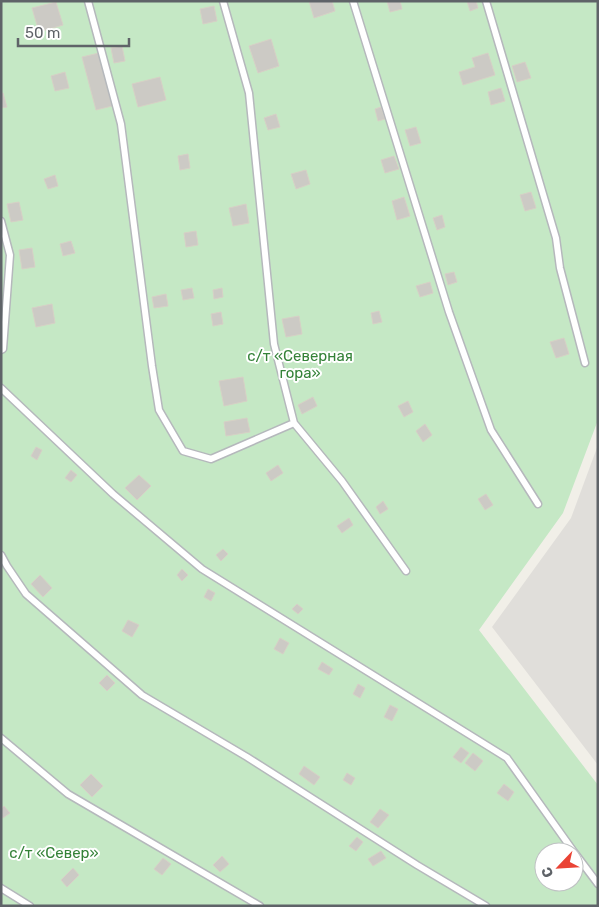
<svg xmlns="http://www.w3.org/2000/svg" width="599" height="907" font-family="Rubik,sans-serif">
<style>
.industrial{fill:#e0deda}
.green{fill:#c5e8c5;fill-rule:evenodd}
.building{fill:#cccac5;stroke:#d6d1c6}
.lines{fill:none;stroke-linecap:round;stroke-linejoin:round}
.lane-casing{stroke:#b5b8bc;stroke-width:9}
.lane{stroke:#fff;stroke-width:6}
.labels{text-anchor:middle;stroke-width:4;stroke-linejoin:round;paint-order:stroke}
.park-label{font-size:15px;fill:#348238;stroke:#fff}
</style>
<rect width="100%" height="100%" fill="#f1efe8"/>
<path class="industrial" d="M598 445V765L492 627 571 518Z"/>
<path class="green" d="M1 1H598V420L563 513 479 630 598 785V906H1ZM544 852H574V882H544Z"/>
<path class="building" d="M309 1H332L335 11 314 18Z
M387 1H400L402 9 390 12Z
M467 1H476L478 8 470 11Z
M56 2 63 25 39 32 32 8Z
M214 6 217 21 203 24 200 9Z
M271 39 279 66 258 73 249 46Z
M122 46 125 61 114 63 111 48Z
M99 53 112 106 96 110 82 57Z
M488 53 495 75 463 85 459 72 475 67 472 58Z
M525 62 531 78 517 82 512 66Z
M65 72 69 88 55 91 51 76Z
M160 77 166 100 138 107 132 84Z
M501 88 505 101 491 105 488 92Z
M1 93H3L7 107 1 108Z
M381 107 385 119 378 121 375 109Z
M276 114 280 127 268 130 264 118Z
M416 127 421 143 410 146 405 130Z
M188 154 190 168 180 170 178 156Z
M394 156 399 169 385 173 381 160Z
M306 170 310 184 296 189 291 174Z
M55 175 58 186 48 189 44 179Z
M531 192 536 208 525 211 520 195Z
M404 197 410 216 397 220 392 201Z
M19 202 23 220 11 222 7 204Z
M246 204 249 223 233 226 229 208Z
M442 215 445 227 437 230 433 218Z
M196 231 198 245 186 247 184 233Z
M71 241 75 253 63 256 60 244Z
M32 248 35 267 22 269 19 250Z
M454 272 457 282 448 285 445 274Z
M430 282 433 293 420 297 416 286Z
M192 288 194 298 183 300 181 290Z
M222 288 223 297 214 299 213 290Z
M166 294 168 306 154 308 152 297Z
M52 304 55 323 36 327 32 308Z
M379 311 382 322 373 324 371 313Z
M221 312 223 324 213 326 211 314Z
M299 316 302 334 286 337 282 319Z
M564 338 569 354 556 358 550 342Z
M243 377 247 401 224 406 219 381Z
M313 397 317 406 302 414 298 405Z
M408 401 413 412 404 417 398 406Z
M247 418 250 432 226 436 224 422Z
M425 424 432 435 423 442 416 431Z
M36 447 42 450 37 460 31 456Z
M278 465 283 473 271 481 266 473Z
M71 470 77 475 71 482 65 478Z
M139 475 151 486 137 500 125 488Z
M486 494 493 505 485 510 478 499Z
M383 501 388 509 380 514 376 507Z
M349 518 353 525 342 533 337 526Z
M223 549 228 554 221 561 216 555Z
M182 569 188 575 182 581 177 575Z
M40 575 52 588 43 597 31 584Z
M208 589 215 593 211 601 204 597Z
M297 604 303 609 298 614 292 609Z
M128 620 139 625 132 637 122 631Z
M280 638 289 643 283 654 274 649Z
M322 662 333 669 329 675 318 669Z
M107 675 115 683 107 691 99 683Z
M358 684 365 688 360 698 353 694Z
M390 705 398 709 392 721 384 717Z
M461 747 469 753 461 763 453 757Z
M473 753 483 761 475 771 465 763Z
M304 766 320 777 314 785 299 774Z
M347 773 355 778 351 785 343 780Z
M91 774 103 786 92 797 80 785Z
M504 784 514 792 508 801 497 793Z
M4 806 10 813 3 818 1 815V809Z
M380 809 389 815 378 828 370 822Z
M357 837 363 842 356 851 349 846Z
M381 851 386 858 373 866 368 859Z
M222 856 229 864 220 872 213 865Z
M163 858 171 864 162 875 154 869Z
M73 868 79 875 67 887 61 880Z"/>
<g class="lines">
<defs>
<path id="lane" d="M88 1 121 124 152 366 159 410 183 451 211 459 294 423
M223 1 249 93 274 344 294 423 342 481 406 571
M353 1 449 312 491 430 538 504
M486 1 556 238 560 268 585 363
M1 221 10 255 3 349 1 350
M1 388 113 494 202 569 507 758 574 852
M1 555 7 566 26 594 142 695 247 757 417 865 486 906
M1 738 68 794 260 906
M574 852 598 884
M1 888 30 906"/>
</defs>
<use href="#lane" class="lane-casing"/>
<use href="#lane" class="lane"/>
</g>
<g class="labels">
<g class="park-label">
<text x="300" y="361">с/т «Северная<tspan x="300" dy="17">гора»</tspan></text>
<text x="54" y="858">с/т «Север»</text>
</g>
</g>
<rect width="599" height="907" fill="none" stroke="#5f6368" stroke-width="5"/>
<g transform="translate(559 867) rotate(245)"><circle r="24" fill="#ffffff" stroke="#bfc1c3"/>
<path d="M0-4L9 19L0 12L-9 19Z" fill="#ea4335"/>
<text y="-8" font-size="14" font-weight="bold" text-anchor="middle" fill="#5f6368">С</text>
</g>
<path d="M18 38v8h111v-8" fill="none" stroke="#5f6368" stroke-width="2.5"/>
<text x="25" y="38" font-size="15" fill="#5f6368" stroke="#ffffff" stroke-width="4" paint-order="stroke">50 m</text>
</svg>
